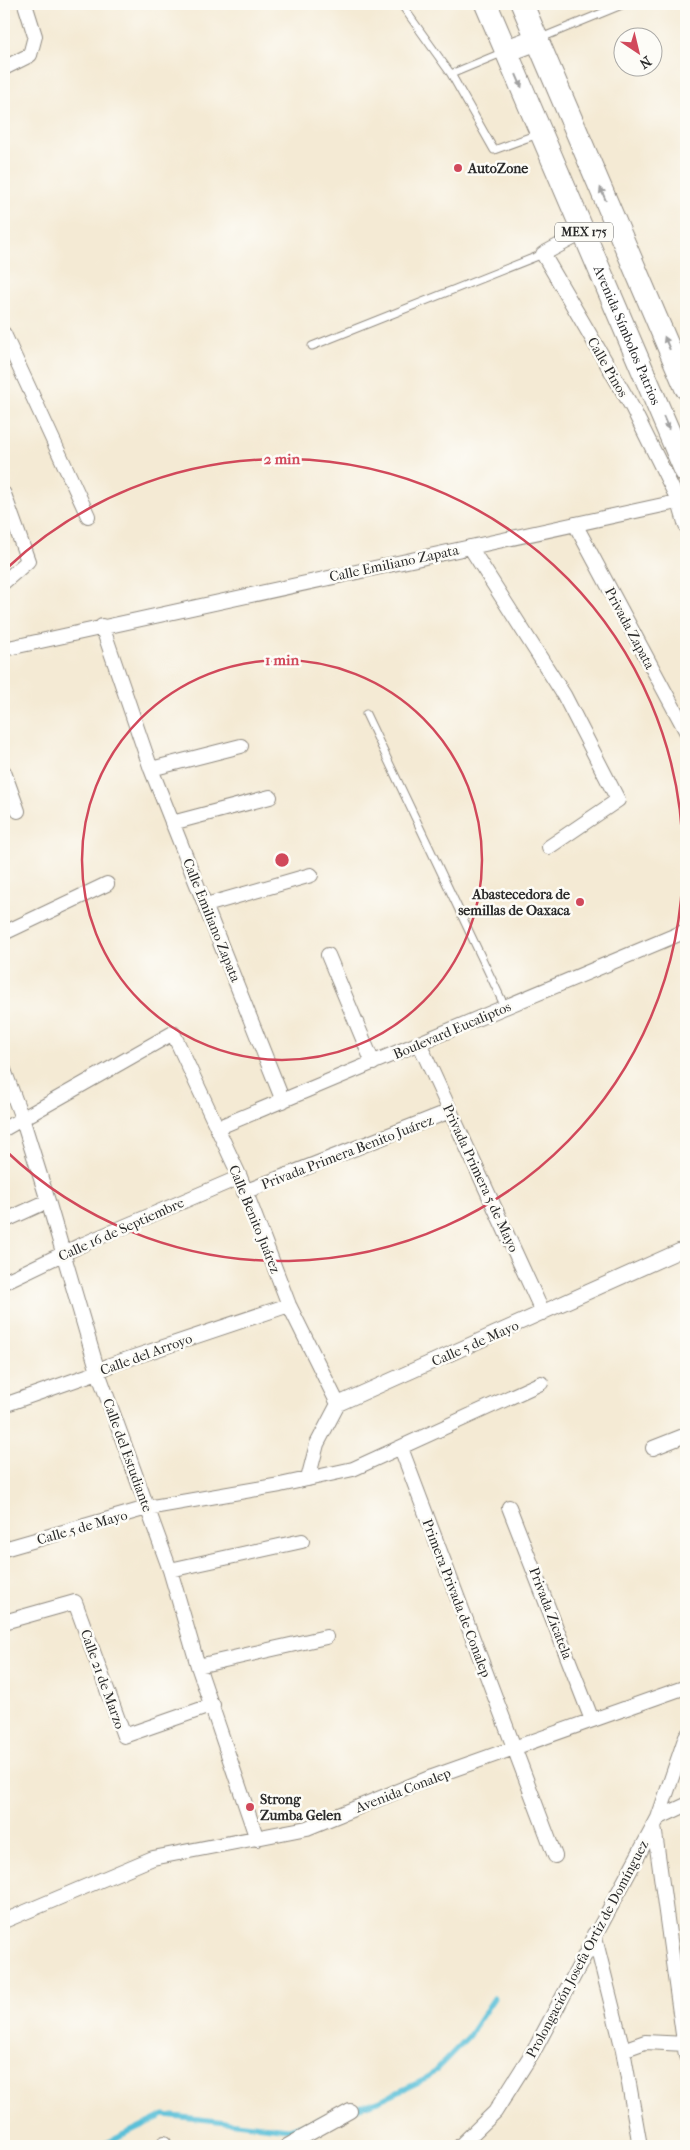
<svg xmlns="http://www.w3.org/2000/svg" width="690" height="2150" font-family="'IM FELL French Canon',serif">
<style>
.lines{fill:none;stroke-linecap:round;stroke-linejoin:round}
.stream{stroke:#5ac0d8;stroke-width:5}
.service-casing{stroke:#908a80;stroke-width:9}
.minor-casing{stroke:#908a80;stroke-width:16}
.primary-casing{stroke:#908a80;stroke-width:24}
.trunk-casing{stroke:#908a80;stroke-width:24}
.service{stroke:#fff;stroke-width:7}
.minor{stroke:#fff;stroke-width:14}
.primary{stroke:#fff;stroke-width:22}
.trunk{stroke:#fff;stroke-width:22}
.oneway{fill:#a0a0a0}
.ring{fill:none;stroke:#d1495b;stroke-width:2.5}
.poi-dot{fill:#d1495b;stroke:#fdfcf7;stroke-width:2}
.labels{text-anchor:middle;stroke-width:5;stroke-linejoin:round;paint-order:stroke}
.shield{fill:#fdfcf7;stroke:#6a6a68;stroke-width:1}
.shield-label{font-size:12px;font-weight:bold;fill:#2b2b2b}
.poi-label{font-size:14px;font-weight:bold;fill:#2b2b2b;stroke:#fdfcf7;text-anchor:start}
.street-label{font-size:14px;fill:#2b2b2b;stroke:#fdfcf7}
.centre{fill:#d1495b;stroke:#fdfcf7;stroke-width:2.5}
.ring-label{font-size:15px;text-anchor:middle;font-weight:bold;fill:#d1495b;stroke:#fdfcf7;stroke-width:5;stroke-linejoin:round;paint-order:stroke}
</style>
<rect width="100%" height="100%" fill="#fdfcf7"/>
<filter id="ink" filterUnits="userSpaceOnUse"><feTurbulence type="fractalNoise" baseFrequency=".02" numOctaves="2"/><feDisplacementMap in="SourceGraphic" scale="10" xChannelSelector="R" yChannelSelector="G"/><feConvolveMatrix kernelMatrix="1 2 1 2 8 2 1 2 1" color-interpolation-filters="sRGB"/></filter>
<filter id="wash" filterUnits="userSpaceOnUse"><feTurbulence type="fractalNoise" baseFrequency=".0096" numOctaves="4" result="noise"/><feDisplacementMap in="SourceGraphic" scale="20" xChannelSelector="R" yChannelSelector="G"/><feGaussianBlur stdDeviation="1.12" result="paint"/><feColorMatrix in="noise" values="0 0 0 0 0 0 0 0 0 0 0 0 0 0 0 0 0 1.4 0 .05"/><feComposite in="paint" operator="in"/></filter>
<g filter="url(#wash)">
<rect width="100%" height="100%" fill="#f4ead4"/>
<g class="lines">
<path class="stream" d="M350 2110 378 2101 428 2078 468 2037 494 1998
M100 2146 164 2115 289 2129 328 2117"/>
</g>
</g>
<g filter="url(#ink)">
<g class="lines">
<defs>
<path id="service" d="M401 4 451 74
M541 38 624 4
M504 52 451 74 494 150 538 134
M312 346 543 254
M366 714 505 1007"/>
<path id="minor" d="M4 68 30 55 35 36 25 4
M584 232 543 254 632 407 679 502 686 526
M4 334 88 516
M4 494 28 561 4 582
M575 524 686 731
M470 547 564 695 618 800 549 847
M102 626 151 769 283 1101
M4 649 686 500
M151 769 241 746
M4 772 18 811
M172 823 270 797
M206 905 311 875
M4 933 107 884
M328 955 373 1063
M419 1043 543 1313
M4 1070 23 1121 48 1201 98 1372 170 1570 198 1666 257 1839
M217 1128 686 931
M4 1129 173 1033 240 1177 289 1305 338 1404
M244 1192 450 1111
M4 1221 48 1201
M4 1282 79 1246 240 1177
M4 1405 98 1372 110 1365 289 1305
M401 1448 555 1856
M653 1448 686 1435
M308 1479 317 1444 338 1404 686 1248
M509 1507 592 1720
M4 1549 147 1508 280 1485 353 1469 541 1383
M170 1570 302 1541
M4 1622 75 1602 124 1736 213 1705
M198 1666 326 1637
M658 1818 686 1805
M654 1826 686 2056
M4 1921 153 1858 307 1828 432 1777 686 1687
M594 1934 623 2050 640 2146
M623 2050 645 2042 686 2044
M164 2143 165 2146
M287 2146 350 2111
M460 2146 495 2112 536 2047 658 1818 686 1736"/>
<path id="primary" d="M506 51 538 39"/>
<g id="trunk">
<path id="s1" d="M486 4 686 472"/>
<path d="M522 4 686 388"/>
</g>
</defs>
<use href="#service" class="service-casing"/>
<use href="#minor" class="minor-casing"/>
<use href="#primary" class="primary-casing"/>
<use href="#trunk" class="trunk-casing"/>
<use href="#service" class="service"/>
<use href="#minor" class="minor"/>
<use href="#primary" class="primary"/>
<use href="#trunk" class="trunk"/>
</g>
<defs><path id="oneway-solid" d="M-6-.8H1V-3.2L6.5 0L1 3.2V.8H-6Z" transform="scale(1.25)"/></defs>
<g class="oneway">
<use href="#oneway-solid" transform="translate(519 81) rotate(67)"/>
<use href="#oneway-solid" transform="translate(603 194) rotate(-113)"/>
<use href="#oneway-solid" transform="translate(667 343) rotate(-113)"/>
<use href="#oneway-solid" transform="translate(666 423) rotate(67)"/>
</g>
</g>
<g class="ring">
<circle cx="282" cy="860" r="200"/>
<path d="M6 569A401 401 0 1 1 6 1151"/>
</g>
<g class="poi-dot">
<circle cx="458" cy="168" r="5"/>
<circle cx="580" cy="902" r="5"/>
<circle cx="250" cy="1807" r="5"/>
</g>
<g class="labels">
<rect class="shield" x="555" y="222.5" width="58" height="19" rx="4"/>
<g class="shield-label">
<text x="584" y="236">MEX 175</text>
</g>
<g class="poi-label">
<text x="468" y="173">AutoZone</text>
<text x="570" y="899" text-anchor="end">Abastecedora de<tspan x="570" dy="16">semillas de Oaxaca</tspan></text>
<text x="260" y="1804">Strong<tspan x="260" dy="16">Zumba Gelen</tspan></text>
</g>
<g class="street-label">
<text dy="5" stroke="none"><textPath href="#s1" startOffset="360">Avenida Símbolos Patrios</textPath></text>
<text transform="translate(608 367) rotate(60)" y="5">Calle Pinos</text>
<text transform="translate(394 563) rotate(-12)" y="5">Calle Emiliano Zapata</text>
<text transform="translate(630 628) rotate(62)" y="5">Privada Zapata</text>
<text transform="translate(212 920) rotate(68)" y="5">Calle Emiliano Zapata</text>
<text transform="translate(452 1030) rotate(-23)" y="5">Boulevard Eucaliptos</text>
<text transform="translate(347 1152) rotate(-21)" y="5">Privada Primera Benito Juárez</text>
<text transform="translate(481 1178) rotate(65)" y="5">Privada Primera 5 de Mayo</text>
<text transform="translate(255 1219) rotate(68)" y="5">Calle Benito Juárez</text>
<text transform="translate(121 1229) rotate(-24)" y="5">Calle 16 de Septiembre</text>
<text transform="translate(475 1343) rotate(-24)" y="5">Calle 5 de Mayo</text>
<text transform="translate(146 1354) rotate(-20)" y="5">Calle del Arroyo</text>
<text transform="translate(128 1455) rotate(70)" y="5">Calle del Estudiante</text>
<text transform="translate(82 1527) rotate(-16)" y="5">Calle 5 de Mayo</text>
<text transform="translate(457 1598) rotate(69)" y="5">Primera Privada de Conalep</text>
<text transform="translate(551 1613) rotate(69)" y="5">Privada Zicatela</text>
<text transform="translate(103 1679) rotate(70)" y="5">Calle 21 de Marzo</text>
<text transform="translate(403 1790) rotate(-21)" y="5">Avenida Conalep</text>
<text transform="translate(587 1949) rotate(-62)" y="5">Prolongación Josefa Ortiz de Domínguez</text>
</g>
</g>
<circle cx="282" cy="860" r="8" class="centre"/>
<g class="ring-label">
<text x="282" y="464">2 min</text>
<text x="282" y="665">1 min</text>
</g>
<rect width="690" height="2150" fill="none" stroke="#fdfcf7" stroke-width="20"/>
<g transform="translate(638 52) rotate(145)"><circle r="24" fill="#fdfcf7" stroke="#a9a8a5"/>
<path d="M0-4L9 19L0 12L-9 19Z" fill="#d1495b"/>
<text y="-8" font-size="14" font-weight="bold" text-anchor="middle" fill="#2b2b2b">N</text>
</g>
</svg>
